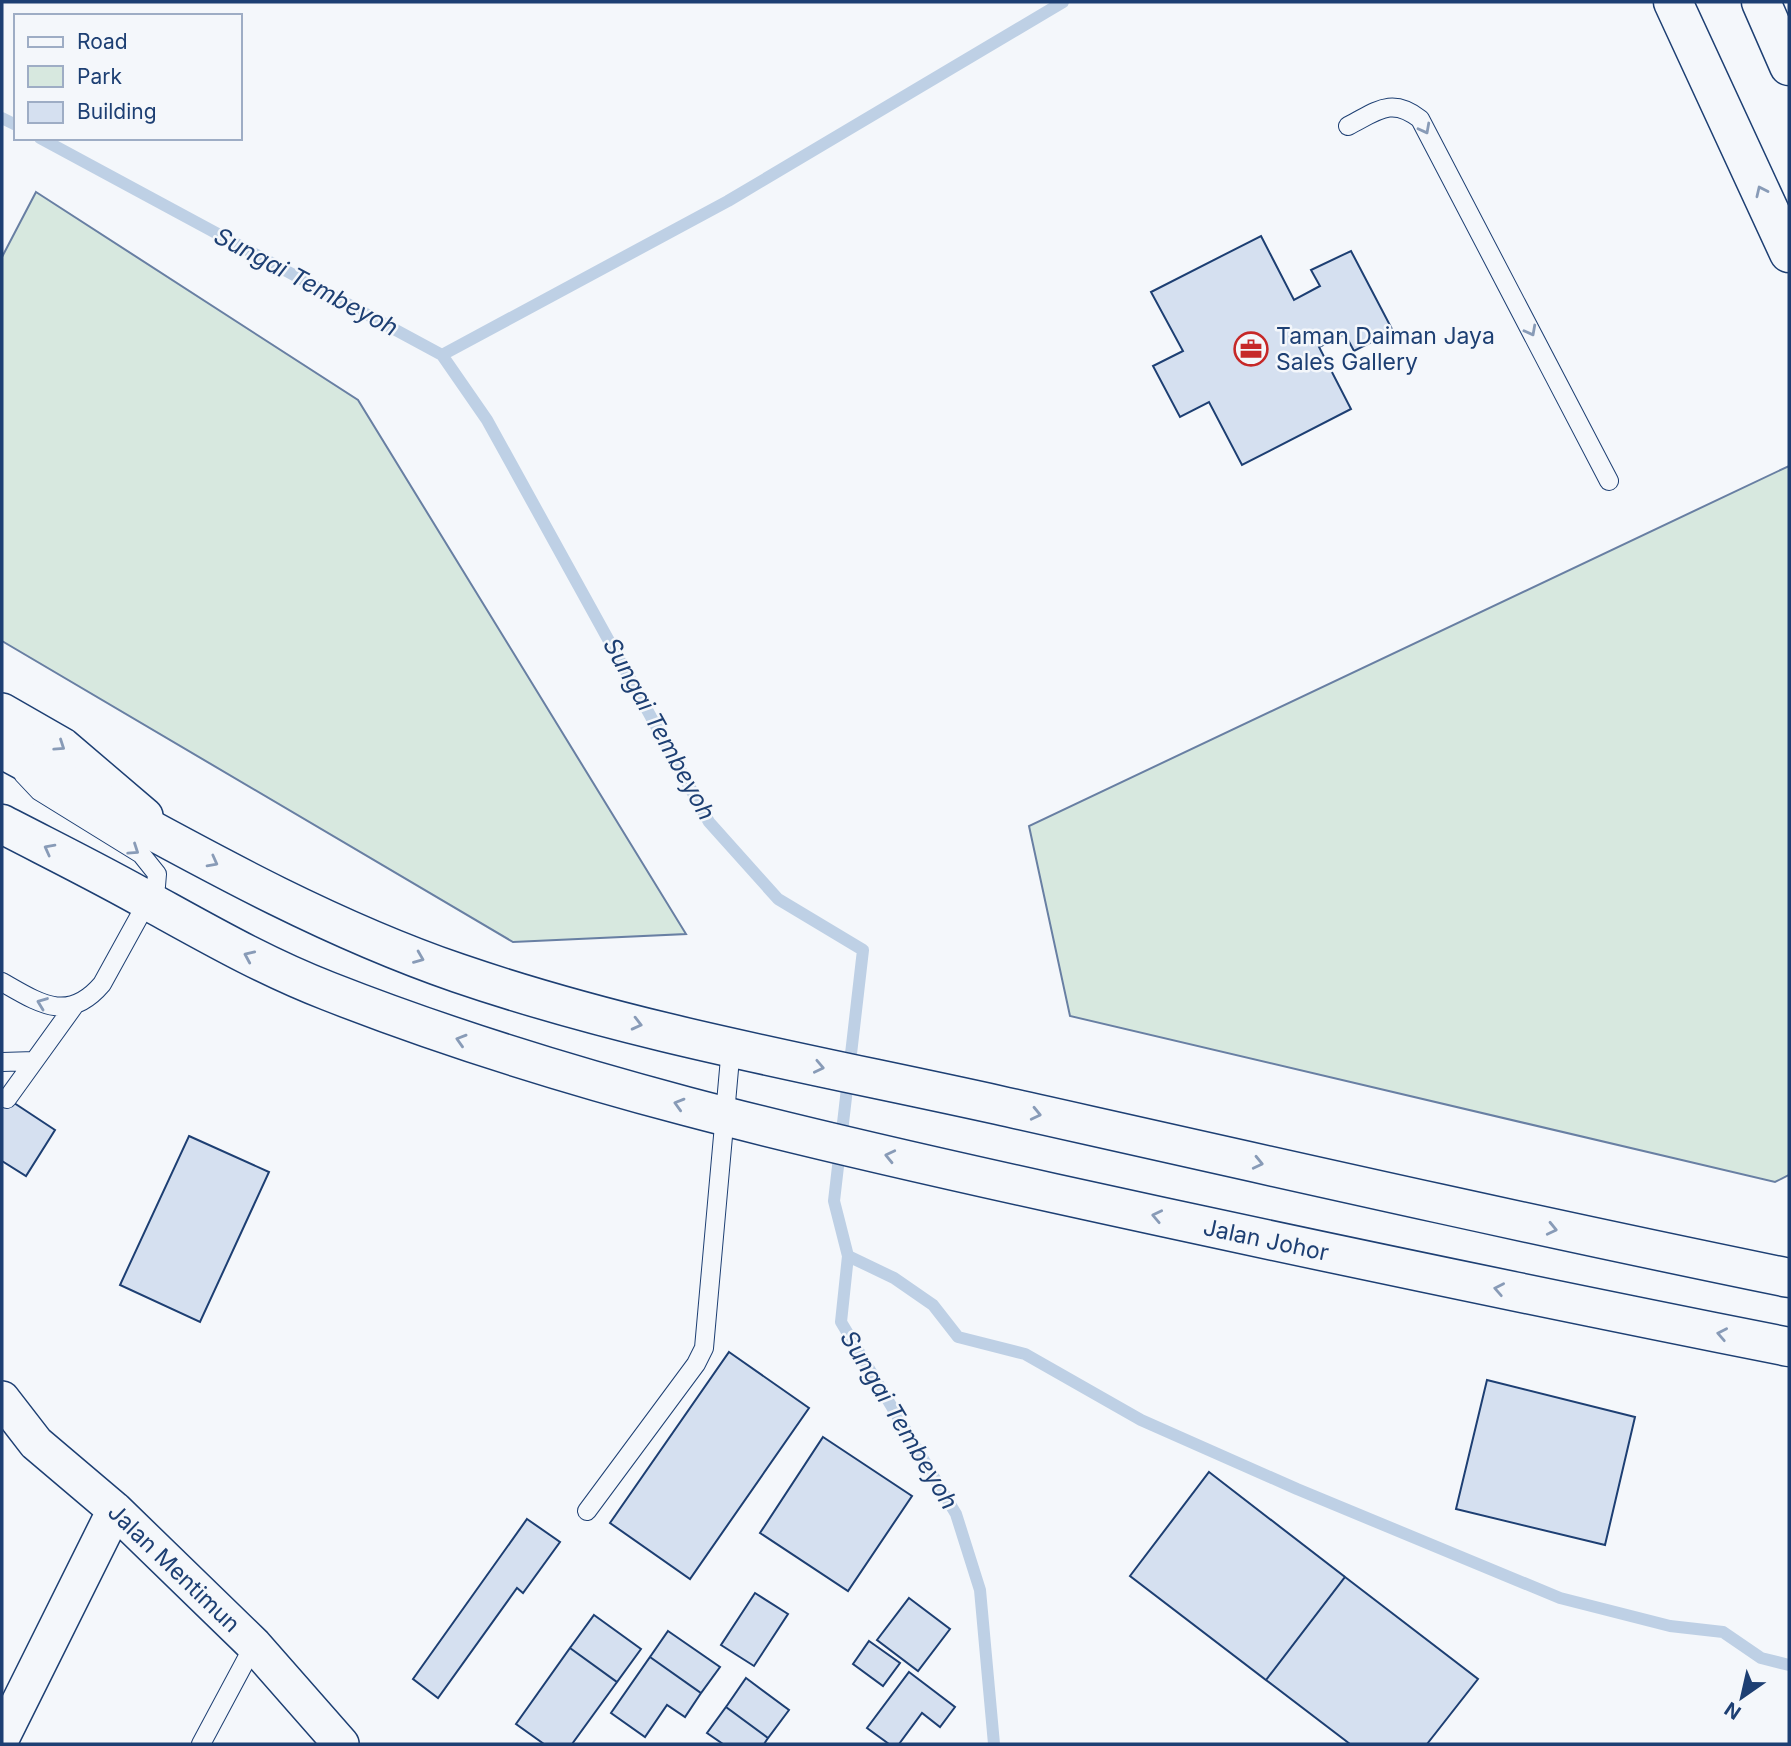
<svg xmlns="http://www.w3.org/2000/svg" width="1791" height="1746" font-family="Inter,sans-serif">
<style>
.green{fill:#d7e8df;stroke:#687fa3;stroke-width:2}
.lines{fill:none;stroke-linecap:round;stroke-linejoin:round}
.stream{stroke:#bed0e5;stroke-width:12}
.building{fill:#d5e0f0;stroke:#1d3f73;stroke-width:2}
.service-casing{stroke:#1d3f73;stroke-width:20}
.minor-casing{stroke:#1d3f73;stroke-width:38}
.tertiary-casing{stroke:#1d3f73;stroke-width:41}
.trunk-casing{stroke:#1d3f73;stroke-width:41}
.service{stroke:#f4f7fb;stroke-width:18}
.minor{stroke:#f4f7fb;stroke-width:35}
.tertiary{stroke:#f4f7fb;stroke-width:38}
.trunk{stroke:#f4f7fb;stroke-width:38}
.oneway{stroke:#889bb7}
.labels{text-anchor:middle;stroke-width:5;stroke-linejoin:round;paint-order:stroke}
.poi-label{font-size:23px;fill:#1d3f73;stroke:#f4f7fb;text-anchor:start}
.street-label{font-size:23px;fill:#1d3f73;stroke:#f4f7fb}
.water-label{font-size:24px;font-style:italic;fill:#1d3f73;stroke:#f4f7fb}
</style>
<rect width="100%" height="100%" fill="#f4f7fb"/>
<path class="green" d="M36 192 358 400 686 934 513 942 2 641V257Z
M1789 466V1175L1775 1182 1070 1016 1029 826Z"/>
<g class="lines">
<path class="stream" d="M2 118 16 125
M40 138 442 355 487 420 709 822 778 899 863 950 834 1201 848 1256 841 1322 956 1514 980 1590 994 1744
M442 355 728 201 1063 2
M848 1256 894 1278 933 1305 958 1337 1025 1354 1141 1420 1297 1489 1560 1598 1670 1626 1723 1632 1761 1658 1789 1665"/>
</g>
<path class="building" d="M1261 236 1294 300 1320 286 1311 270 1351 251 1393 331 1354 351 1345 334 1319 347 1351 409 1242 465 1209 402 1180 417 1153 366 1183 351 1151 292Z
M2 1095 55 1130 26 1176 2 1161Z
M189 1136 269 1172 200 1322 120 1285Z
M729 1352 809 1408 690 1579 610 1523Z
M1487 1380 1635 1417 1605 1545 1456 1509Z
M823 1437 912 1496 848 1591 760 1533Z
M1209 1472 1345 1577 1266 1680 1130 1576Z
M527 1519 560 1542 523 1593 517 1588 438 1698 413 1679Z
M1345 1577 1478 1679 1427 1744H1350L1266 1680Z
M755 1593 788 1614 754 1666 721 1645Z
M909 1598 950 1629 918 1671 877 1640Z
M594 1615 641 1649 617 1682 570 1648Z
M668 1631 720 1667 701 1693 650 1657Z
M869 1641 900 1663 883 1686 853 1664Z
M570 1648 617 1682 572 1744H544L516 1724Z
M650 1657 701 1693 685 1717 667 1705 645 1737 611 1713Z
M909 1672 955 1707 940 1727 922 1713 899 1744H889L867 1728Z
M746 1678 789 1710 768 1738 726 1707Z
M726 1707 768 1738 764 1744H723L707 1733Z"/>
<g class="lines">
<defs>
<path id="service" d="M1348 126C1376 112 1391 96 1420 119L1609 481
M2 982C39 1003 68 1024 102 984L156 886 157 874 141 854 39 791 23 774
M2 1062 34 1061
M7 1099 74 1006
M587 1511 696 1364 704 1348 731 1047
M201 1744 254 1645"/>
<path id="minor" d="M2 711 63 746 145 816
M2 1399 36 1443 115 1510 254 1645 341 1744
M2 1737 115 1510"/>
<path id="tertiary" d="M1673 2 1789 253
M1761 2 1789 66"/>
<path id="trunk" d="M2 749C151 828 298 918 458 973 633 1033 817 1065 998 1105 1261 1164 1525 1224 1789 1278
M2 824C52 850 103 875 152 903 210 935 266 967 328 991 562 1083 808 1139 1053 1193 1298 1247 1543 1298 1789 1347"/>
</defs>
<use href="#service" class="service-casing"/>
<use href="#minor" class="minor-casing"/>
<use href="#tertiary" class="tertiary-casing"/>
<use href="#trunk" class="trunk-casing"/>
<use href="#service" class="service"/>
<use href="#minor" class="minor"/>
<use href="#tertiary" class="tertiary"/>
<use href="#trunk" class="trunk"/>
</g>
<defs><path id="oneway-chevron" d="M-2-3.5L2.5 0L-2 3.5" fill="none" stroke-width="1.6" stroke-linecap="round" stroke-linejoin="round" transform="scale(1.75)"/></defs>
<g class="oneway">
<use href="#oneway-chevron" transform="translate(1425 129) rotate(62)"/>
<use href="#oneway-chevron" transform="translate(1761 191) rotate(-115)"/>
<use href="#oneway-chevron" transform="translate(1531 331) rotate(62)"/>
<use href="#oneway-chevron" transform="translate(60 746) rotate(34)"/>
<use href="#oneway-chevron" transform="translate(49 849) rotate(-152)"/>
<use href="#oneway-chevron" transform="translate(134 850) rotate(34)"/>
<use href="#oneway-chevron" transform="translate(213 862) rotate(28)"/>
<use href="#oneway-chevron" transform="translate(249 956) rotate(-156)"/>
<use href="#oneway-chevron" transform="translate(419 958) rotate(22)"/>
<use href="#oneway-chevron" transform="translate(42 1003) rotate(-159)"/>
<use href="#oneway-chevron" transform="translate(637 1024) rotate(14)"/>
<use href="#oneway-chevron" transform="translate(461 1040) rotate(-163)"/>
<use href="#oneway-chevron" transform="translate(819 1067) rotate(12)"/>
<use href="#oneway-chevron" transform="translate(679 1104) rotate(-164)"/>
<use href="#oneway-chevron" transform="translate(1036 1114) rotate(13)"/>
<use href="#oneway-chevron" transform="translate(890 1156) rotate(-167)"/>
<use href="#oneway-chevron" transform="translate(1258 1163) rotate(13)"/>
<use href="#oneway-chevron" transform="translate(1157 1216) rotate(-168)"/>
<use href="#oneway-chevron" transform="translate(1552 1229) rotate(13)"/>
<use href="#oneway-chevron" transform="translate(1499 1289) rotate(-169)"/>
<use href="#oneway-chevron" transform="translate(1722 1334) rotate(-169)"/>
</g>
<defs>
<symbol id="office-ring" viewBox="-11 -11 22 22"><circle r="9.5" fill="#f4f7fb" stroke="#c62828" stroke-width="1.5"/><path d="M-6-3h4V-5.5h4V-3h4V5H-6ZM-1-4.5V-3h2v-1.5ZM-6 0V1H6V0Z" fill="#c62828"/></symbol>
</defs>
<g fill-rule="evenodd">
<use href="#office-ring" x="1232" y="330" width="38" height="38"/>
</g>
<g class="labels">
<g class="poi-label">
<text x="1276" y="344">Taman Daiman Jaya<tspan x="1276" dy="26">Sales Gallery</tspan></text>
</g>
<g class="street-label">
<text transform="translate(1266 1240) rotate(12)" y="8">Jalan Johor</text>
<text transform="translate(174 1568) rotate(44)" y="8">Jalan Mentimun</text>
</g>
<g class="water-label">
<text transform="translate(306 282) rotate(28)" y="8">Sungai Tembeyoh</text>
<text transform="translate(659 729) rotate(61)" y="8">Sungai Tembeyoh</text>
<text transform="translate(899 1420) rotate(59)" y="8">Sungai Tembeyoh</text>
</g>
</g>
<rect width="1791" height="1746" fill="none" stroke="#1d3f73" stroke-width="7"/>
<rect x="14" y="14" width="228" height="126" fill="#f4f7fb" stroke="#9eadc5" stroke-width="2"/>
<rect x="28" y="37" width="35" height="10" fill="#f4f7fb" stroke="#9eadc5" stroke-width="2"/>
<text x="77" y="49" font-size="21" fill="#1d3f73">Road</text>
<rect x="28" y="66" width="35" height="21" fill="#d7e8df" stroke="#9eadc5" stroke-width="2"/>
<text x="77" y="84" font-size="21" fill="#1d3f73">Park</text>
<rect x="28" y="102" width="35" height="21" fill="#d5e0f0" stroke="#9eadc5" stroke-width="2"/>
<text x="77" y="119" font-size="21" fill="#1d3f73">Building</text>
<g transform="translate(1742 1697) rotate(214)" stroke="#f4f7fb" stroke-width="5" paint-order="stroke">
<path d="M0-5L12 26L0 18L-12 26Z" fill="#1d3f73"/>
<text y="-10" font-size="19" font-weight="bold" text-anchor="middle" fill="#1d3f73">N</text>
</g>
</svg>
